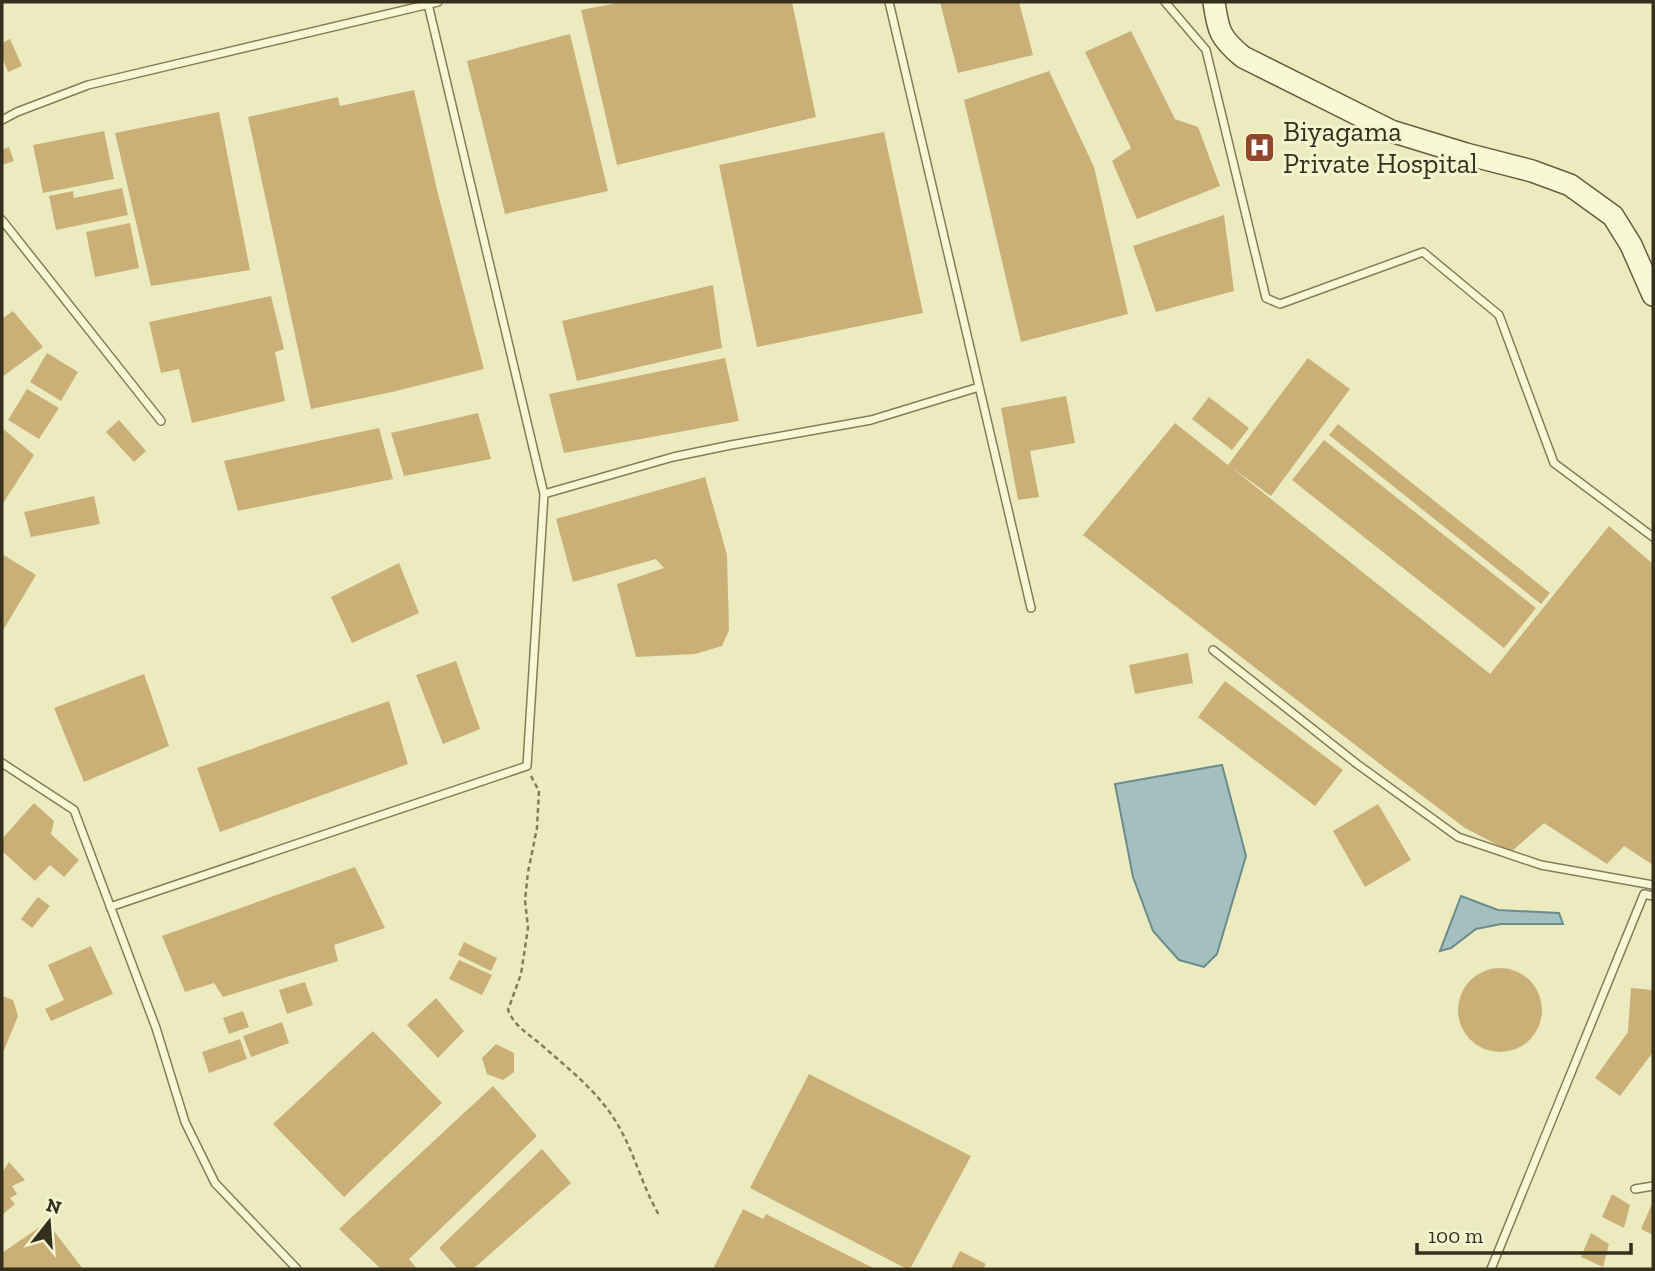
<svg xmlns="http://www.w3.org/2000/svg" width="1655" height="1271" font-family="'Zilla Slab',serif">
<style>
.water{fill:#a3bfbe;stroke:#6b8b8c;stroke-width:2}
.building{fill:#cab077}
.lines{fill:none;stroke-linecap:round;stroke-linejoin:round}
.lane-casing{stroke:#857d59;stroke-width:10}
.secondary-casing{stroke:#665d3c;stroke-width:24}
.path{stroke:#857d59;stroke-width:2.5;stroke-dasharray:5 3.5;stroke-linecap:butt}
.lane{stroke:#f8f7d3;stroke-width:7}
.secondary{stroke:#f8f7d3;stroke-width:21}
.labels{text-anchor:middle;stroke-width:6;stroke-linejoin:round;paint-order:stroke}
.poi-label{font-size:28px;fill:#352f1d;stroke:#f4f4cf;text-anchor:start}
</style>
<rect width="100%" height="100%" fill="#ecebc0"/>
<path class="water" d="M1222 765 1246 856 1217 954 1204 967 1179 960 1153 931 1133 877 1115 784Z
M1461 896 1498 910 1559 913 1563 924H1501L1476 929 1451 948 1440 951Z"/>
<path class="building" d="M623 2H792L816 117 617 165 581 10Z
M940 2H1019L1033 55 958 73Z
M1131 31 1175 119 1198 127 1220 186 1137 219 1112 161 1131 148 1085 52Z
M570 34 608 191 505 214 467 61Z
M10 39 22 66 8 72 2 57V43Z
M1049 71 1094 167 1128 314 1021 342 964 100Z
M414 90 438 194 484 369 392 392 311 409 248 117 338 97 340 106Z
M219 112 250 270 151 286 115 133Z
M104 131 114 179 43 193 33 145Z
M884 132 923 313 757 347 719 165Z
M9 147 14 161 2 165V150Z
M122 188 128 215 56 230 49 196 73 191 74 198Z
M1224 215 1234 291 1156 312 1133 246Z
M130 223 139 268 95 277 86 232Z
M713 285 722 348 577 381 562 321Z
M271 296 284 349 275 352 285 401 192 423 179 369 161 373 149 322Z
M13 311 43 347 2 377V319Z
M47 353 78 372 61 401 30 382Z
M725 358 739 421 564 453 549 394Z
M1308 358 1350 389 1271 496 1231 467 1490 674 1609 526 1653 564V865L1624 846 1607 864 1544 823 1511 852 1465 828 1393 774 1083 535 1175 423 1228 465Z
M27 389 59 408 39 439 8 420Z
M1066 396 1075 443 1030 451 1039 497 1018 500 1001 408Z
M1209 397 1249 428 1232 450 1192 419Z
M478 413 491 459 404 476 391 433Z
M119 420 146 451 134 462 106 432Z
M1338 424 1550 593 1541 604 1329 435Z
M2 428 34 455 2 505Z
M379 428 393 479 238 511 224 461Z
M1324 440 1536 608 1504 648 1292 480Z
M705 477 727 555 729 630 722 646 695 654 636 657 617 584 664 568 656 559 573 582 556 519Z
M94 496 100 524 31 537 24 512Z
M2 554 36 575 2 632Z
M399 563 419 613 352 643 331 597Z
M1188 653 1193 683 1135 694 1129 665Z
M456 661 480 729 443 744 416 675Z
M144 674 169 746 84 782 54 708Z
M1225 681 1343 770 1315 806 1198 717Z
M389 701 408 764 220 832 197 768Z
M34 803 54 821 51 834 79 860 64 877 50 865 35 881 2 851V839Z
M1378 804 1411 860 1365 887 1333 831Z
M355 867 385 928 334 945 338 961 223 997 214 983 185 992 162 936Z
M38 897 50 906 32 928 21 919Z
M464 942 497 958 491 971 458 955Z
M91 946 113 994 51 1021 45 1009 64 1000 48 965Z
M459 960 492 975 482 995 449 979Z
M1458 1010a42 42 0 1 1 84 0a42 42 0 1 1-84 0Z
M305 982 313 1005 287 1014 279 990Z
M1631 988 1653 990V1052L1620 1096 1595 1078 1628 1032Z
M2 996 13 1000 18 1016 2 1055Z
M436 998 464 1031 438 1058 407 1025Z
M243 1011 249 1027 229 1034 223 1018Z
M282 1022 289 1043 251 1057 243 1036Z
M373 1031 442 1103 344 1197 273 1124Z
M240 1039 247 1059 209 1073 202 1052Z
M496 1044 514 1053V1072L503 1080 487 1074 482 1058Z
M809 1074 971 1156 910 1269H907L750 1188Z
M493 1086 537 1136 409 1259 417 1269H381L339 1229Z
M542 1149 571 1183 473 1269H458L439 1248Z
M9 1162 25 1180 12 1186 17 1194 10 1198 15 1204 2 1215V1173Z
M1612 1194 1630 1205 1624 1228 1602 1217Z
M1651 1206 1653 1207V1235L1641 1229Z
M743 1209 763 1219 766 1214 875 1269H713Z
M47 1222 83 1269H2V1253Z
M1591 1233 1609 1244 1603 1267 1581 1257Z
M960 1251 986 1264 983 1269H951Z"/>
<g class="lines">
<defs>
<path id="lane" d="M889 2 1031 608
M1165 2 1206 50 1266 298 1280 304 1423 252 1499 315 1554 463 1653 537
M2 120 17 112 88 85 438 2
M2 220 161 421
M544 494 673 457 731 445 871 420 979 387
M1213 650 1357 764 1458 837 1541 865 1653 885
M2 763 74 810 156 1028 185 1122 215 1183 297 1269
M110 907 527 766 544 494 428 4
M1635 1189 1653 1186
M1491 1269 1644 894 1653 896"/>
<path id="secondary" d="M1214 2C1218 31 1220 38 1243 57L1391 131 1466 154 1532 171 1570 185 1613 216 1631 245 1653 295"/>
</defs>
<use href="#lane" class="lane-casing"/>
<use href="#secondary" class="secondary-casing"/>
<path class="path" d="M531 776 539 791 537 828 528 872 525 900 528 928 521 974 508 1010C516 1029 530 1034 545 1048 569 1069 595 1090 613 1117 633 1147 641 1184 659 1215"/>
<use href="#lane" class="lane"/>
<use href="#secondary" class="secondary"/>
</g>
<defs>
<symbol id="hospital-square" viewBox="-11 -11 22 22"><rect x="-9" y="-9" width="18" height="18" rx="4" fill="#92472a" stroke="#f4f4cf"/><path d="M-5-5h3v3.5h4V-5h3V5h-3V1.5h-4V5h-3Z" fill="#fff"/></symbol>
</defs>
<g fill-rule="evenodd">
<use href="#hospital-square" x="1242" y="130" width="35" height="35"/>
</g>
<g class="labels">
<g class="poi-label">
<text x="1283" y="141">Biyagama<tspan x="1283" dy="32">Private Hospital</tspan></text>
</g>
</g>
<rect width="1655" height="1271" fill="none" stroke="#352f1d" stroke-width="7"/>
<g transform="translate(49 1222) rotate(17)" stroke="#f4f4cf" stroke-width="5" paint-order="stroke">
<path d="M0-5L12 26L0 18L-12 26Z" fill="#352f1d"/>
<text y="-10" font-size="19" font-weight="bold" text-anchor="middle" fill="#352f1d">N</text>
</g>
<path d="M1417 1243v10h214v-10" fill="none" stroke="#352f1d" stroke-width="3.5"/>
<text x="1428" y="1243" font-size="21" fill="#352f1d" stroke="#f4f4cf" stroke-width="5" paint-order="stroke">100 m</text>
</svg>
